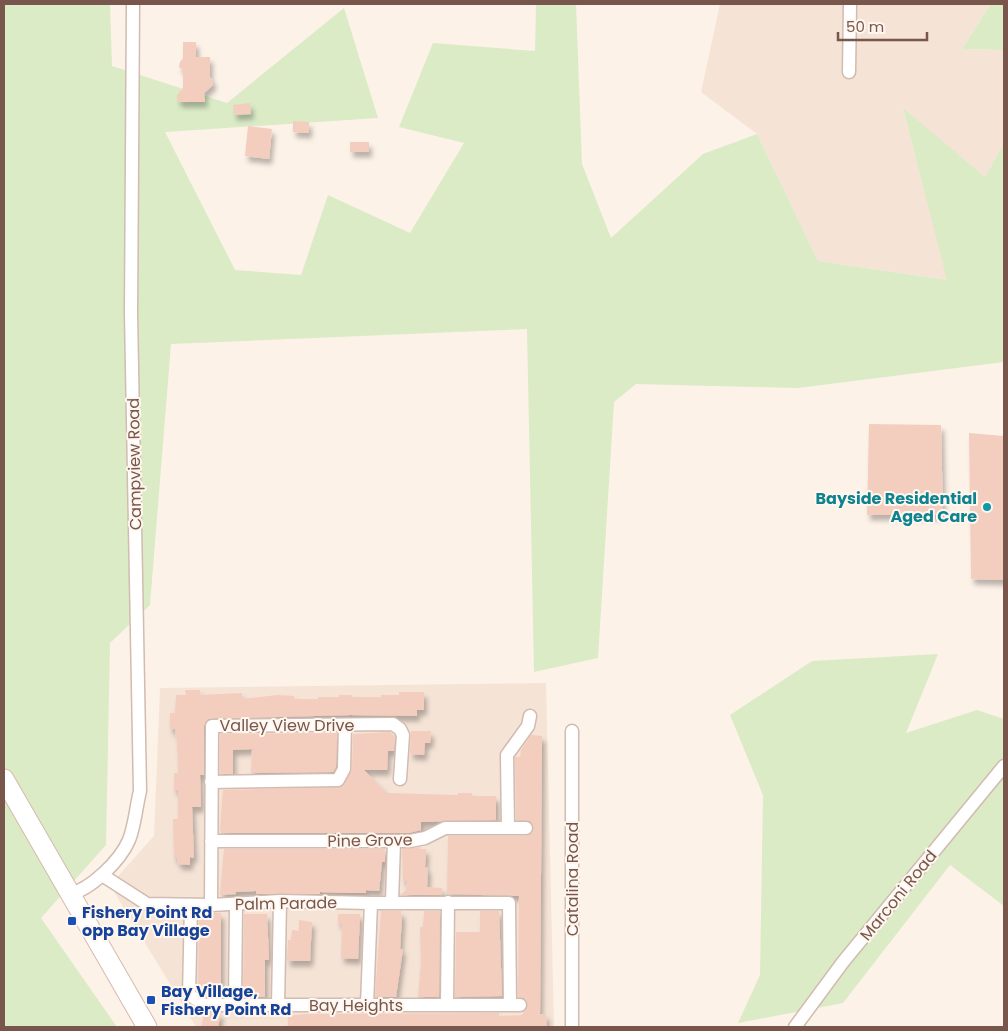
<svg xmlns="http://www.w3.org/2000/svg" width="1008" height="1031" font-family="Poppins,sans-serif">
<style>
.residential{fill:#f5e3d6}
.green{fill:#daebc6}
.building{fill:#f3cebf;filter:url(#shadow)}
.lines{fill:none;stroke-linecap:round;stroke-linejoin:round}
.minor-casing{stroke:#d2bbb0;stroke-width:15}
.secondary-casing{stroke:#d5baad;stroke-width:21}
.minor{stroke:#fff;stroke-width:12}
.secondary{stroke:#fff;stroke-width:19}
.culture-dot{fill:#0f9aa8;stroke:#fff7ef;stroke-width:2}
.transit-dot{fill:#1a4fb4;stroke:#fff7ef;stroke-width:2}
.labels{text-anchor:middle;stroke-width:4;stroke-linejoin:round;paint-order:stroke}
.street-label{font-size:16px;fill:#78564b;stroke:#fff7ef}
.culture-label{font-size:16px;font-weight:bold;fill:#0d838f;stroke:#fff7ef;text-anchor:end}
.transit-label{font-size:16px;font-weight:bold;fill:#164399;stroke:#fff7ef;text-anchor:start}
</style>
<defs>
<filter id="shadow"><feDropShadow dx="3" dy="5.5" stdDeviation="2.5" flood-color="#0004"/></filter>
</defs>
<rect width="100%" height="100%" fill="#fdf2e8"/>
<path class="residential" d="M720 4H991L962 49 1004 50V143L985 177 903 109 948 280 818 261 757 134 701 92Z
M546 683 554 1027H196L110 885 154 836 160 688Z"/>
<path class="green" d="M4 4H110L112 66 227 103 344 8 378 118 165 132 235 270 301 275 328 195 410 233 464 143 399 127 433 43 535 51 536 4H576L582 164 611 238 703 154 757 134 818 261 947 280 903 108 985 177 1004 143V362L798 388 636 384 614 402 598 658 534 672 527 329 171 344 150 605 110 643 106 845 41 918 117 1027H4Z
M991 4H1004V50L962 49Z
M938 654 906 733 977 710 1004 719V906L950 865 843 1003 738 1023 760 975 763 795 730 715 812 661Z"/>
<path class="building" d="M183 42H196V57H210V77L213 80V85L204 93 205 102H180L177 99V95L183 88V70L179 67 180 62 183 58Z
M250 103 251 114 234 115 233 105Z
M293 121 309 122V133L293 132Z
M248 126 272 129 269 159 245 156Z
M350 142H369V152H350Z
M869 424 941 425 943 515H867Z
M969 433 1004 436V580L971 579Z
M185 690H200V695L242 693V699L277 695 294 696V699H318V697H339V695H352V697H381V695H399V692H424V710H417V716L351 715 208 719 204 726V775H200L201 807H192L194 858 190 857V865L178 864 177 858H174L173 819H178V790H174V773H178L177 742 175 729H170V713H175L176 695H186Z
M411 731H431L430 743H425L424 755 410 754Z
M390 732 395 737 394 751H388L387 770H364L387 793 458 795V793H472V796H496V820L421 822V830L409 833H223V831L220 830 223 790 342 787 352 770 353 734Z
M337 733 336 767 333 772 251 773 252 749 233 750V774H220V734Z
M531 735 542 736 540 1014H546L547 1027H288V1016L304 1014 499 1013V1016L522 1015 528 1005 524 998 518 996 519 896 447 894 448 836H526L533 832 534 828 530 821 516 820 515 757H520L521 750Z
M421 847 420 849H426L425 867 428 868 427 887 442 888V895H400L406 890 407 881H403L402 849Z
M224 849H385V862H382L379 891 366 890V893H354L320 892V894H256V891L236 892V894L220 895Z
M381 911H401L402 918 400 949H403L396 997H375Z
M424 911H440L439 997H418L421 962 420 927H423Z
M480 911H499L502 996 455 997 456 932H480Z
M199 913H221V988H218V997H207L198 991Z
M244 914H267L269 960H265V997H243Z
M338 914H360L358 959 341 958 342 924H338Z
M299 920 312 922 310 961H287L288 940H291L292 930 299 931Z
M204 1013H221L218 1027H201Z"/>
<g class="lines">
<defs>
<path id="minor" d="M849 72 850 4
M211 782 338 780 344 769 345 725
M508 828 507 755 528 726 530 716
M211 841H410L425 838 445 828H526
M102 875 147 904 211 905 280 901 371 903H509L510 1004
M70 894C91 889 120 861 129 840 135 825 136 807 140 791L131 314 133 4
M392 902 394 842
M191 905 189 995 205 1005H520
M211 905 212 726 393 724 400 729 403 735 400 779
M447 1004 448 902
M235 1005 236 904
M367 1005 371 903
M278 1006 280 901
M572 1027V731
M795 1027 843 962 1004 766"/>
<path id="secondary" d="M4 779 147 1027"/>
</defs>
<use href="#minor" class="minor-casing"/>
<use href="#secondary" class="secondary-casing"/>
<use href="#minor" class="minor"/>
<use href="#secondary" class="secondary"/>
</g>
<circle class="culture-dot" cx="987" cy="507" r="5"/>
<g class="transit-dot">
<rect x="67" y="916" width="10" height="10" rx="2.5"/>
<rect x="146" y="995" width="10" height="10" rx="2.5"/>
</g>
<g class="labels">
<g class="street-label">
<text transform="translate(134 464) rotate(-91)" y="6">Campview Road</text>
<text x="287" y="731">Valley View Drive</text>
<text transform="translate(370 840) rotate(-1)" y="6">Pine Grove</text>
<text transform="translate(572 879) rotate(-90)" y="6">Catalina Road</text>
<text transform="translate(898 895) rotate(-51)" y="6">Marconi Road</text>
<text transform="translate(286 903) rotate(-1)" y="6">Palm Parade</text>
<text x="356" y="1011">Bay Heights</text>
</g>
<g class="culture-label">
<text x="977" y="504">Bayside Residential<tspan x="977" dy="18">Aged Care</tspan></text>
</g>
<g class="transit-label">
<text x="82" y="918">Fishery Point Rd<tspan x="82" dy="18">opp Bay Village</tspan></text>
<text x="161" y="997">Bay Village,<tspan x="161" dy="18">Fishery Point Rd</tspan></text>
</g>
</g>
<rect width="1008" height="1031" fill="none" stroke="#78564b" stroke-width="10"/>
<path d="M838 32v8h89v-8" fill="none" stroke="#78564b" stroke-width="2.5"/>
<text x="846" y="32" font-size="15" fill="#78564b" stroke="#fff7ef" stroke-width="4" paint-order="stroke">50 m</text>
</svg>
